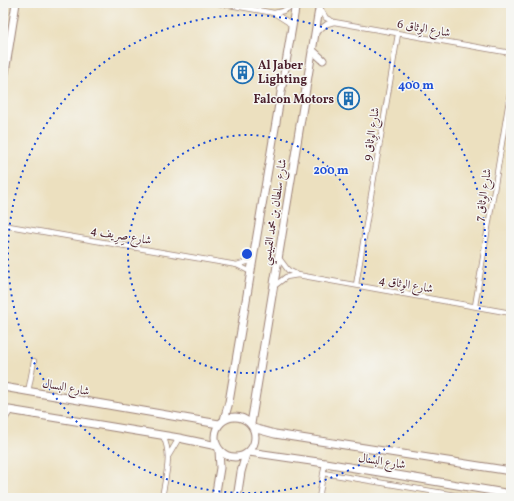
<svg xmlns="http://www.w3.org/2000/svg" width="514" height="501" font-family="Vollkorn,Amiri,serif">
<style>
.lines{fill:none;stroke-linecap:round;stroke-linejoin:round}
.street-casing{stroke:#9b8075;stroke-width:6}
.secondary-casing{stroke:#9b8075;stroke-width:9}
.street{stroke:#fff;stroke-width:4.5}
.secondary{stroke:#fff;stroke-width:7}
.ring{fill:none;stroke:#1d4ed8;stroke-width:2;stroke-dasharray:2 4}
.labels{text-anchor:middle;stroke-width:3;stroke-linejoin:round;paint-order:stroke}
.street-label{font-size:12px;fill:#4a1f2b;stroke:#f6f6f2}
.poi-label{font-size:12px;font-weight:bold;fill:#4a1f2b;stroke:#f6f6f2;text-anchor:start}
.centre{fill:#1d4ed8;stroke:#f6f6f2;stroke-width:2}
.ring-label{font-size:12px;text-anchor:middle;font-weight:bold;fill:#1d4ed8;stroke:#f6f6f2;stroke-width:3;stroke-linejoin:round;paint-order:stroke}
</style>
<rect width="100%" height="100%" fill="#f6f6f2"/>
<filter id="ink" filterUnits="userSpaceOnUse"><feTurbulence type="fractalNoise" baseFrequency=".025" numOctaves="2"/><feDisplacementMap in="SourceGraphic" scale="8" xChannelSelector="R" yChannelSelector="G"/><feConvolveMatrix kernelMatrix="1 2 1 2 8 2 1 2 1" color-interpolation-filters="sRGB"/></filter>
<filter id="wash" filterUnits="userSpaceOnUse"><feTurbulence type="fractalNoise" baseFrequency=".012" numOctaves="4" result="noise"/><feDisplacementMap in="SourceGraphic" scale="16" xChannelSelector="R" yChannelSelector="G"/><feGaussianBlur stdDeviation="0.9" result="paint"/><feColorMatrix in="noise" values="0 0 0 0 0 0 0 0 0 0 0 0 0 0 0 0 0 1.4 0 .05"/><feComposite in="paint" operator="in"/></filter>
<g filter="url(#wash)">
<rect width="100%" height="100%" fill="#ece0bf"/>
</g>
<g filter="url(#ink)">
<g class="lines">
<defs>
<path id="street" d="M218 3 274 13 288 22 292 27
M320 8 326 18 334 22 511 53
M274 13 283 11 296 4
M315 33 327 24 334 22
M3 225 237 265 251 272
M279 258 288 270 298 275 511 313
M237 265 253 260
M356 285 398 34
M273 287 286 277 298 275
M475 306 511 88
M28 392 34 361
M3 422 11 410
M169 455 179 438
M323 473 473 498
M162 498C165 477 173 456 163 436
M319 498 325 463"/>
<path id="secondary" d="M312 50 323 60
M3 85 16 3
M3 387 219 424
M3 409 179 438 217 446
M215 437a20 20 0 1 1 40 0a20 20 0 1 1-40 0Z
M224 420 229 402 296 3
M251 424 320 3
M253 428 275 434 511 471
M249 452 325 463 511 494
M215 498 220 468 219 450
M237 498 241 472 246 454"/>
</defs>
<use href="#street" class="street-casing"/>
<use href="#secondary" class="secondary-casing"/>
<use href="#street" class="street"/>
<use href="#secondary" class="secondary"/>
</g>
</g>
<g class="ring">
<circle cx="247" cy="254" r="119"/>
<circle cx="247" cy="254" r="239"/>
</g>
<defs>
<symbol id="building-ring" viewBox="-11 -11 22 22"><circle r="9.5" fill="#f6f6f2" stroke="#1f6fb2" stroke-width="1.5"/><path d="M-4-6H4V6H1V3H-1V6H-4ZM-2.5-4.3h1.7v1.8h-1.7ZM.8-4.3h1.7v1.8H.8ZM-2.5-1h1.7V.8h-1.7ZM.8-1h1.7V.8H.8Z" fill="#1f6fb2"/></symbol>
</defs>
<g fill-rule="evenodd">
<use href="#building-ring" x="230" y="60" width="25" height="25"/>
<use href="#building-ring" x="336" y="86" width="25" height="25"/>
</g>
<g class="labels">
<g class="street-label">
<text transform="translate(424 28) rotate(10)" y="4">شارع الوِثاق 6</text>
<text transform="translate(371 134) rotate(-81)" y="4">شارع الوِثاق 9</text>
<text transform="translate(483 195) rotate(-81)" y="4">شارع الوِثاق 7</text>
<text transform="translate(274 212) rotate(-81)" y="4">شارع سلطان بن محمد القبيسي</text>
<text transform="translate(121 235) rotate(10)" y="4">شارع صِرِيف 4</text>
<text transform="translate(406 284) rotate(10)" y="4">شارع الوِثاق 4</text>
<text transform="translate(66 387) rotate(10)" y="4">شارع البسال</text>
<text transform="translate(382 461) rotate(9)" y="4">شارع البسال</text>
</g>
<g class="poi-label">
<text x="258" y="69">Al Jaber<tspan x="258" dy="14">Lighting</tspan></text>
<text x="334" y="103" text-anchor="end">Falcon Motors</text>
</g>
</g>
<circle cx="247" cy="254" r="6" class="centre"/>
<g class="ring-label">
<text x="416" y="89">400 m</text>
<text x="331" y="174">200 m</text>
</g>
<rect width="514" height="501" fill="none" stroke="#f6f6f2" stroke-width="16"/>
</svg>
